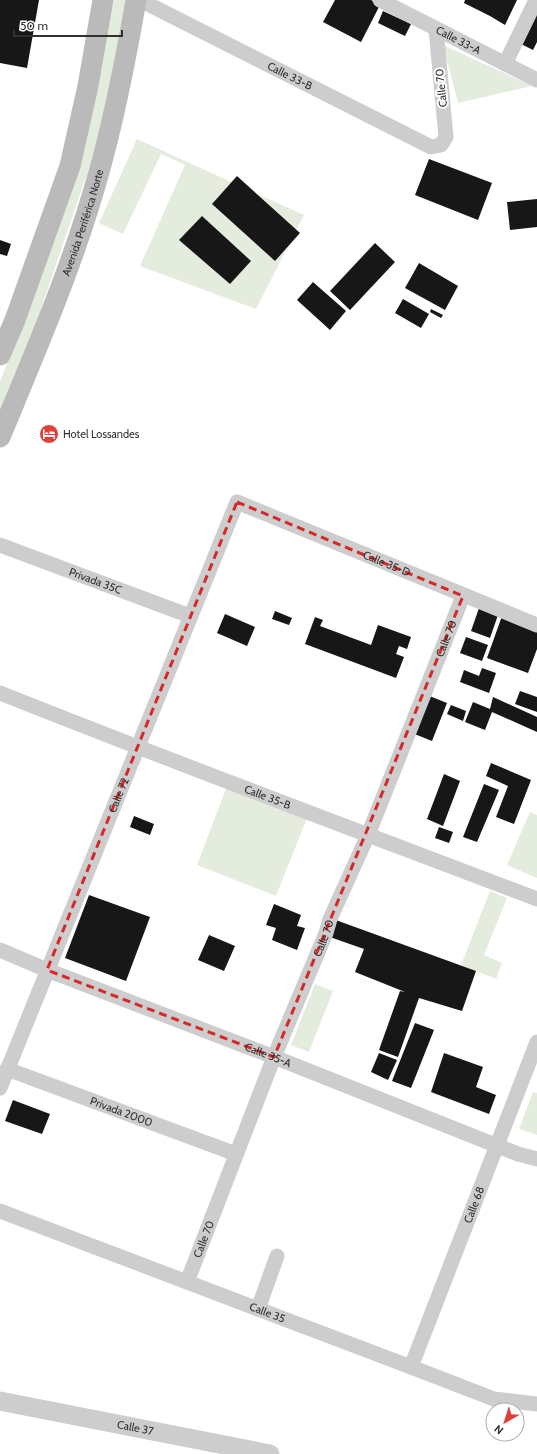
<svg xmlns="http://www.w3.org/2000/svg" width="537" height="1454" font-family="Cabin,sans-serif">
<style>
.green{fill:#e4ecde}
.building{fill:#171717}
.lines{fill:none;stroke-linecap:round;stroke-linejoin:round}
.minor{stroke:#cdcdcd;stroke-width:15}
.tertiary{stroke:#cdcdcd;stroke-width:19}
.secondary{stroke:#bababa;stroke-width:21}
.marked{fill:none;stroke:#d62828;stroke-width:3;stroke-dasharray:8 5;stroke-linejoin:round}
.labels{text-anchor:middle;stroke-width:4;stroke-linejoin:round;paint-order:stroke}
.street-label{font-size:11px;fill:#303030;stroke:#fff}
.poi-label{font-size:11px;fill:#303030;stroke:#fff;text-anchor:start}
</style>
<rect width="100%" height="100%" fill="#fff"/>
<path class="green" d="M114 0H127L109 94 88 171 35 326 0 415V381L24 323 98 90Z
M443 45 532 86 458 103Z
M137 139 304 215 256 309 140 266 185 165 161 154 123 234 99 223Z
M229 781 309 813 276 896 197 865Z
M530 812 537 815V878L507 865Z
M490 891 507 898 484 955 502 963 496 979 461 965Z
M315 984 333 991 309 1052 291 1045Z
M533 1092 537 1093V1135L519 1129Z"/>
<path class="building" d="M0 0H39L27 68 0 63Z
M335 0H371L380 5 361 42 323 22Z
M465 0H517L505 25 490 16 464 3Z
M383 11 411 24 405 36 378 23Z
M537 13V42L533 50 517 42Z
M429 159 492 183 478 220 415 195Z
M237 176 300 233 275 261 212 204Z
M537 199V227L510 230 507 202Z
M202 216 251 261 230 284 179 240Z
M0 240 11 244 7 256 0 254Z
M375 243 395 262 350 310 330 291Z
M419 263 458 286 445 310 405 288Z
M313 282 346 311 330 330 297 300Z
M403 299 429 314 421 328 395 313Z
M431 309 443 315 441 318 430 312Z
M479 608 498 615 490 638 471 631Z
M275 611 292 618 289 625 272 619Z
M225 614 255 627 247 646 217 633Z
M502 616 537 629V649L528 673 487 658Z
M315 617 323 620 320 626 371 645 378 625 411 637 407 649 399 646 396 654 404 657 396 678 305 644Z
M466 637 488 645 482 661 460 653Z
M482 668 496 673 489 693 460 682 464 670 479 676Z
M520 691 537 697V712L515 704Z
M427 695 447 703 432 741 412 733Z
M493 697 537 717V732L492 712 485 730 465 722 473 702 490 709Z
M451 705 466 711 463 721 447 714Z
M491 763 531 780 514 824 496 817 508 786 486 776Z
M444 774 460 781 443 826 427 819Z
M484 784 499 790 477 842 463 837Z
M134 816 154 824 150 835 130 827Z
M439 827 453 832 449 843 435 838Z
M89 895 150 917 126 981 65 958Z
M274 904 301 915 297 926 305 928 297 950 272 940 276 928 266 925Z
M333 919 476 971 462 1011 419 998 398 1057 379 1050 400 991 405 992 355 972 364 949 327 936Z
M209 935 235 946 224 971 198 960Z
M415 1023 434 1030 411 1088 392 1081Z
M379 1053 397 1060 388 1080 371 1072Z
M444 1053 483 1067 476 1087 496 1095 489 1114 431 1092Z
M13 1100 50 1114 42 1134 5 1121Z"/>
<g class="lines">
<g class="minor">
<path id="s1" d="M140 0 431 147 441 145 446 137 436 29"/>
<path id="s2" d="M380 0 537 80"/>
<path d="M505 64 536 0"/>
<path id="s3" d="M0 545 190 616"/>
<path id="s4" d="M0 693C178 764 358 831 537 899"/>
<path id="s5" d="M0 950 47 970 274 1057 518 1154 537 1159"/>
<path id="s6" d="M7 1069 236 1154"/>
<path id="s7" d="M0 1088 237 502 537 625"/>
<path id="s8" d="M0 1211 411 1367 494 1399 537 1404"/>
<path id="s9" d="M187 1282 274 1057 326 933 330 919 368 835 463 596"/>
<path d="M258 1309 277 1256"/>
<path id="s10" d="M411 1367 537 1042"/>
</g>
<path class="tertiary" id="s11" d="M0 1401 270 1454"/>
<g class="secondary">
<path d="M0 355 15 320 70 166 88 86 103 0"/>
<path id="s12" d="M0 437C36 350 74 263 99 172 115 115 126 58 136 0"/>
</g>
</g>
<path class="marked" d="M237 502 463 596 274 1057 47 970Z"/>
<defs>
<symbol id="hotel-disc" viewBox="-11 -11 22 22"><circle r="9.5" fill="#df413a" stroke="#fff"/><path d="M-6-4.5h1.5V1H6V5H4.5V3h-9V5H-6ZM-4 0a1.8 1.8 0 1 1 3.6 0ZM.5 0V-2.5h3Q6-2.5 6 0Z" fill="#fff"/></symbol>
</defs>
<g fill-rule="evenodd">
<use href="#hotel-disc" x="38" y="423" width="22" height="22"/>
</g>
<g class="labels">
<g class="street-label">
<text dy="4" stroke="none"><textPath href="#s2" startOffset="88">Calle 33-A</textPath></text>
<text dy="4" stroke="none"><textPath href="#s1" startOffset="168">Calle 33-B</textPath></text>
<text transform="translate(441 88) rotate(-96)" y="4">Calle 70</text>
<text dy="4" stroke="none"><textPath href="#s12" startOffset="230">Avenida Periférica Norte</textPath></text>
<text dy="4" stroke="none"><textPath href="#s7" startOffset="794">Calle 35-D</textPath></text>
<text dy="4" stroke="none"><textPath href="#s3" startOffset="102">Privada 35C</textPath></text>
<text dy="4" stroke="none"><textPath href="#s9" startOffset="694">Calle 70</textPath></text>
<text dy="4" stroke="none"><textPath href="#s7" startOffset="316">Calle 72</textPath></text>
<text dy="4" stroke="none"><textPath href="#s4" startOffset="287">Calle 35-B</textPath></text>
<text dy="4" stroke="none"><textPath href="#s9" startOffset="370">Calle 70</textPath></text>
<text dy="4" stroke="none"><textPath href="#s5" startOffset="288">Calle 35-A</textPath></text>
<text dy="4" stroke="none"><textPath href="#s6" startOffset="122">Privada 2000</textPath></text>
<text dy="4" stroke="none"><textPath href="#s10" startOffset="174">Calle 68</textPath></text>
<text dy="4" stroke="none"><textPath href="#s9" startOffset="46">Calle 70</textPath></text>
<text dy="4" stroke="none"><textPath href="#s8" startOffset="286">Calle 35</textPath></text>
<text dy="4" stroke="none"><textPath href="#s11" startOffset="138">Calle 37</textPath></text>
</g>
<g class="poi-label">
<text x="63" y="438">Hotel Lossandes</text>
</g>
</g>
<g transform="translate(505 1422) rotate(219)"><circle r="19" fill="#ffffff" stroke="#acacac"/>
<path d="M0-3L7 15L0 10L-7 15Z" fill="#df413a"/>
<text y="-6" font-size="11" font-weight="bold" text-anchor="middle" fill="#303030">N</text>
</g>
<path d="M14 30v6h108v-6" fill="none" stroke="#303030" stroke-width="2"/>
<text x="20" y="30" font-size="12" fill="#303030" stroke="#ffffff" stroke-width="3" paint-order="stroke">50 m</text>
</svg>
